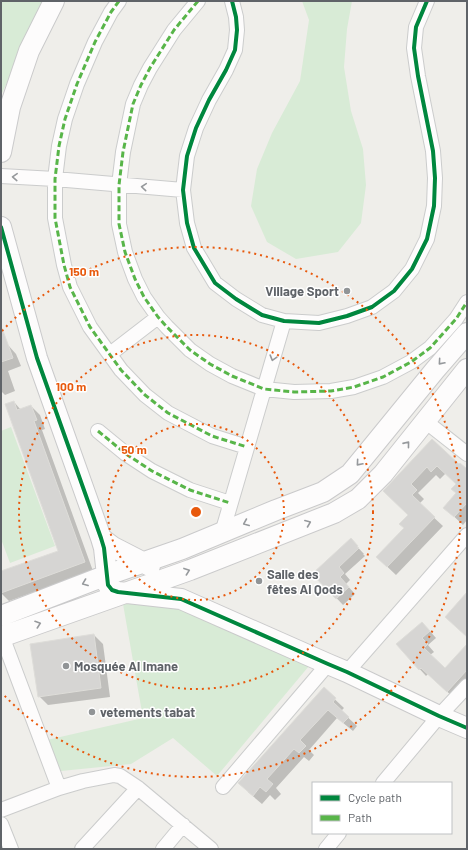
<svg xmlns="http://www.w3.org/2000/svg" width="468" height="850" font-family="Barlow,sans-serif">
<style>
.green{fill:#d8ebd6}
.shadow{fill:#0003}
.building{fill:#d6d5d3;stroke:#deddd9}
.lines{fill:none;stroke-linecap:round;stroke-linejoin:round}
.street-casing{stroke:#cbcccc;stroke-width:16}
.secondary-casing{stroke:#cacacb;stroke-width:22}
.street{stroke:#fdfcfc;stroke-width:14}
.secondary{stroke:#fdfcfc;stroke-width:20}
.quiet{stroke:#58b549;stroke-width:3;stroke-dasharray:6 3;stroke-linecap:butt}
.cycleway-casing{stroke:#fff;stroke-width:6}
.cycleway{stroke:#00873e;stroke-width:4}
.oneway{stroke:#96999c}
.ring{fill:none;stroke:#e8590c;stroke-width:2;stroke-dasharray:2 4}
.poi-dot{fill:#919496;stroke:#fff;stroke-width:1.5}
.labels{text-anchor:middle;stroke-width:3;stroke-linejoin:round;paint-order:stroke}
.poi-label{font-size:13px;font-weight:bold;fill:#5f6368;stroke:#fff;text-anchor:start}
.centre{fill:#e8590c;stroke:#fff;stroke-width:2}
.ring-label{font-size:12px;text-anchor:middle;font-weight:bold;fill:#e8590c;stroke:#fff;stroke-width:3;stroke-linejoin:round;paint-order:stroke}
</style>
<rect width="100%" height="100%" fill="#efeeea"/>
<path class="green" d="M1 1H47L1 95Z
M302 1H352L347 29 344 67 351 111 363 149 366 185 361 223 338 252 296 259 267 242 251 206 257 169 272 133 300 81 309 20Z
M11 427 55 546 10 563 1 539V431Z
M168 597 309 666 217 776 173 738 131 764 61 771 47 740 143 718 123 604Z"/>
<path class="shadow" d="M1 332 8 345 16 354 21 366 8 371 15 391 5 395 1 391Z
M14 402 21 410 31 406 40 415 45 429 42 430 93 571 9 601 1 593V572L60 551Z
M433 440 459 466 467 470V520L463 525 445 508 458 494 457 484 446 473 440 479 436 475 418 493 424 499 419 504 443 526 396 575 377 557 405 528 409 515 384 491Z
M351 540 364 554H363L365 556 345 574 350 580 346 584 355 594 343 605 314 574Z
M429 630 436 638 428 645 434 652 430 655 445 670 467 646V684L454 698 428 674 426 676 397 644Z
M94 635 103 644 110 697 48 705 39 696Z
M324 689 344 708 341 711 357 726 353 731 337 718 309 750 314 755 309 761 304 757 276 788 281 794 275 800 270 795 262 804 248 792Z"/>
<path class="building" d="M1 328H2L13 358 1 362Z
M14 401 17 410 31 405 37 420 34 421 85 562 1 593V571L58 551 5 404Z
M432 439 459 464 460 463 467 469V503L454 517 443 508 456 493 451 489 456 484 437 466 431 472 427 467 411 484 417 490 412 495 435 517 387 567 376 557 404 528 399 524 408 515 383 491Z
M351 538 358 546 357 547 359 548 339 567 344 573 340 577 349 587 336 599 312 574Z
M467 592V637L445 617Z
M422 622 430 631 422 638 428 644 424 648 445 668 467 644V670L447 692 421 668 419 670 396 644Z
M94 634 101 688 38 697 30 644Z
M324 687 336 698 333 702 349 717 343 723 328 710 300 740 306 746 299 753 294 749 267 779 273 784 266 792 260 787 253 796 238 783Z"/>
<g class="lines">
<defs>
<path id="street" d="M119 1 111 12 95 42 77 84 65 119 59 146 55 179V218L64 265 70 287 90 327 121 370 145 395 168 413 191 425 212 436 247 447
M198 1 174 30 150 68 141 85 133 104 123 152 119 185V224L125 252 135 279 144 297 158 317 167 327 190 350 210 364 232 376 264 389 294 392 331 391 354 387 383 377 411 362 430 348 456 319 467 302
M232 1 236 17 237 30 235 50 226 70 209 100 196 128 187 156 183 190 187 223 194 248 215 283 236 299 262 315 284 321 319 323 347 316 372 307 394 291 412 269 427 239 434 206 435 178 433 151 418 76 414 48 416 27 427 1
M1 176 55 179 183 190
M110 354 158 317
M425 421 467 454
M98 431 126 454 152 471 190 490 230 503
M222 533 284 321
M2 636 59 788
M347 672 467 535
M383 783 439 716 467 686
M223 787 328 664
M1 810 59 788 83 781 114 775 120 776 138 788 211 849
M1 824 11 849
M82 849 138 788
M163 849 183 825
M326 849 339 833"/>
<path id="secondary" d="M1 152 10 107 29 51 54 1
M1 227 37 358 101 538 104 548 108 585 112 590 118 592 181 599 328 664 347 672 439 716 467 728
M101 538 113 547 150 566
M1 616 107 575 182 549 276 510 323 492 350 474 373 446 435 370 467 333
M1 637 190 570 334 513 358 499 383 474 467 369"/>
</defs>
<use href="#street" class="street-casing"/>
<use href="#secondary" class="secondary-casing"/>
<use href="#street" class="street"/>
<use href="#secondary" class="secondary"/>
<path class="quiet" d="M119 1 111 12 95 42 77 84 65 119 59 146 55 179V218L64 265 70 287 90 327 121 370 145 395 168 413 191 425 212 436 247 447
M198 1 174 30 150 68 141 85 133 104 123 152 119 185V224L125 252 135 279 144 297 158 317 167 327 190 350 210 364 232 376 264 389 294 392 331 391 354 387 383 377 411 362 430 348 456 319 467 302
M98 431 126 454 152 471 190 490 230 503"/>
<defs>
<path id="cycleway" d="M232 1 236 17 237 30 235 50 226 70 209 100 196 128 187 156 183 190 187 223 194 248 215 283 236 299 262 315 284 321 319 323 347 316 372 307 394 291 412 269 427 239 434 206 435 178 433 151 418 76 414 48 416 27 427 1
M1 227 37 358 101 538 104 548 108 585 112 590 118 592 181 599 328 664 347 672 439 716 467 728"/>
</defs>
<use href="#cycleway" class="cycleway-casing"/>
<use href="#cycleway" class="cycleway"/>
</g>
<defs><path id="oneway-chevron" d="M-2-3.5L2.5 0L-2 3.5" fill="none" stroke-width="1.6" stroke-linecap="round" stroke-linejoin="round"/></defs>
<g class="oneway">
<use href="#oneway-chevron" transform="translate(15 177) rotate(-177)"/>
<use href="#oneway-chevron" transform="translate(144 187) rotate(-175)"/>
<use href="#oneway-chevron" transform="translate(273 358) rotate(106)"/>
<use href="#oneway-chevron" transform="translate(441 362) rotate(131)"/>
<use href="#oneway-chevron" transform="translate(407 444) rotate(-51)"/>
<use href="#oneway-chevron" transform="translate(359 463) rotate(131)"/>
<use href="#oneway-chevron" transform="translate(246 523) rotate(157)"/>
<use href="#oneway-chevron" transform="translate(308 523) rotate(-22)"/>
<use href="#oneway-chevron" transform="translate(187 571) rotate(-20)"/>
<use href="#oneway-chevron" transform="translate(85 583) rotate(159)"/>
<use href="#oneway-chevron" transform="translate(38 624) rotate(-19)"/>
</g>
<g class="ring">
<circle cx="196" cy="512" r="88"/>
<circle cx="196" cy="512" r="177"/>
<path d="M2 331A265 265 0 1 1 2 693"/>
</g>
<g class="poi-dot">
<circle cx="347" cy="291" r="4"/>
<circle cx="259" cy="581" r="4"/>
<circle cx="66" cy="666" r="4"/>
<circle cx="92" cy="712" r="4"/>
</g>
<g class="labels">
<g class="poi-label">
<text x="339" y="296" text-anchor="end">Village Sport</text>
<text x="267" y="579">Salle des<tspan x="267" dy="15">fêtes Al Qods</tspan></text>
<text x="74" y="671">Mosquée Al Imane</text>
<text x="100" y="717">vetements tabat</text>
</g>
</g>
<circle cx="196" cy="512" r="6" class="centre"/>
<g class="ring-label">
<text x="84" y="276">150 m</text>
<text x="71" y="391">100 m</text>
<text x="134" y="454">50 m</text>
</g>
<rect width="468" height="850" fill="none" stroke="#5f6368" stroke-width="4"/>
<rect x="312" y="782" width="140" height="52" fill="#ffffff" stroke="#bfc1c3"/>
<rect x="320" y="795" width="20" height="6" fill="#00873e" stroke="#bfc1c3"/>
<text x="348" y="802" font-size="12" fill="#5f6368">Cycle path</text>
<rect x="320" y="815" width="20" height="6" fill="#58b549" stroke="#bfc1c3"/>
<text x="348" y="822" font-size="12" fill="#5f6368">Path</text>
</svg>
